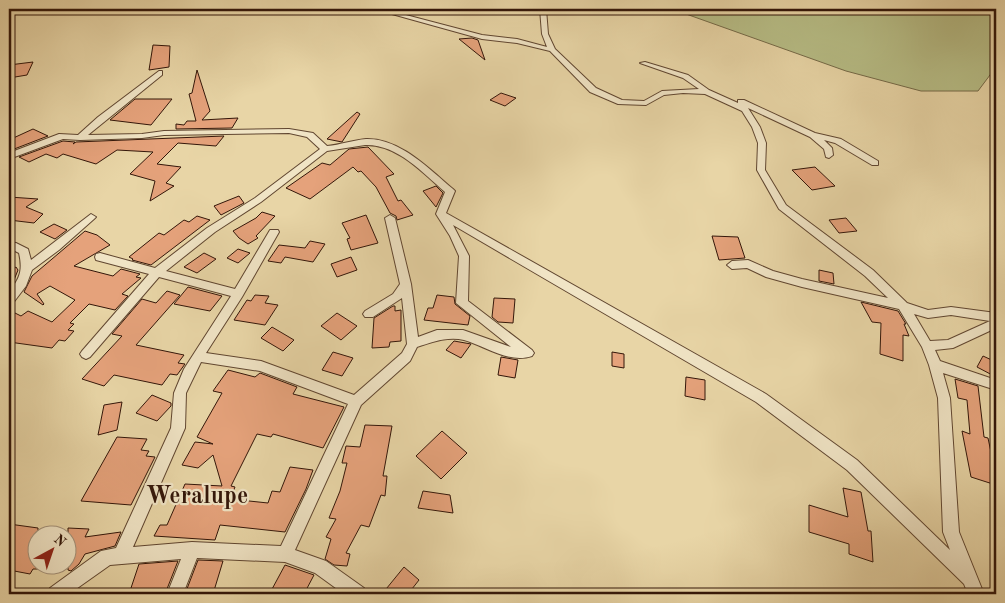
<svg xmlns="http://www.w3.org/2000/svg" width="1005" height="603" font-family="'Old Standard TT',serif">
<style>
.green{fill:#b7bd86;stroke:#756a48}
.building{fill:#e5a27b;stroke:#331609}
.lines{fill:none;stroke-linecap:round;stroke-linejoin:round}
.minor-casing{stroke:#604630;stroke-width:2}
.minor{fill:#f0e4c5;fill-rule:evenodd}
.labels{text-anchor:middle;stroke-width:4.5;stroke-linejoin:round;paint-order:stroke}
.near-quarter-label{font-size:24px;font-weight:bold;fill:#331609;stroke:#f0e4c5}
</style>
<rect width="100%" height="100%" fill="#e8d5a6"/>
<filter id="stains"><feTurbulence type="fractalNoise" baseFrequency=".004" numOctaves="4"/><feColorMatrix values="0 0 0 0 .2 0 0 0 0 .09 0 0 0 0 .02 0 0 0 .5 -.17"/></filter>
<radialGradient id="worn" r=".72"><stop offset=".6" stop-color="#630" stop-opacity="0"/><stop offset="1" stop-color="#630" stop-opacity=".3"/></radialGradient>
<path class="green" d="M672 9H996V67L978 91H921L846 71Z"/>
<path class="building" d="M472 38 478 40 485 60 459 39Z
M153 45 170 46 169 67 149 70Z
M33 62 27 75 9 78V65Z
M197 70 210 111 202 120 238 118 232 128 176 129V124L184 125 187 121H196L189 94 192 93Z
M501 93 516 98 505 106 490 100Z
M135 99H172L151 125 110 120Z
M357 112 360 114 342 142 327 139Z
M33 129 48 136 9 151V140Z
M224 136 216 146 178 143 157 164 181 167 166 183 174 186 150 201 155 181 130 174 153 152 117 150 96 164 63 154 57 158 46 154 29 162 19 157 63 141 75 142 73 144 76 142Z
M368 147 394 174 386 177 398 201 401 200 413 215 397 220 396 216 390 213 376 187 361 171 358 172 353 167 310 199 286 188 322 163 330 165 349 149Z
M815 167 835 186 812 190 792 170Z
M436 186 443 193 436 207 423 191Z
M239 196 244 203 221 215 214 206Z
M9 197 38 199 26 207 43 214 34 223 9 220Z
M262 212 275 216 256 236 258 238 248 244 239 238 233 231 256 218Z
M366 215 378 243 351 250 347 239 350 238 342 223Z
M197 216 210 220 151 265 132 260 133 259 129 257 159 233 164 235 184 220 189 222Z
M846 218 857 231 839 233 829 220Z
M54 224 67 230 55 239 40 232Z
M85 231 97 235 110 245 74 266 113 276 121 269 140 274 136 277 141 278 122 294 128 296 115 310 89 304 70 323 74 324 68 330 74 331 65 341 59 340 52 348 9 342V310L21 316 28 311 52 322 75 300 50 286 37 294 44 304 43 305 24 292 32 276Z
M712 236 738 237 745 258 719 260Z
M310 241 325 244 313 262 285 257 281 263 268 261 279 245 305 248Z
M238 249 250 253 238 263 227 258Z
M204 253 216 259 197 273 184 267Z
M351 257 357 270 337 277 331 264Z
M16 267 18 270 12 285 9 283V271Z
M819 270 833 273 834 284 819 281Z
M188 287 222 296 210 311 174 304Z
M167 291 180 295 136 345 184 355 178 363 185 364 177 375 170 374 162 385 114 375 104 386 82 379 122 336 112 334 142 299 156 303Z
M255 295 269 296 265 303 278 305 265 325 234 320 247 300 251 301Z
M437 295 454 297 455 304 470 316 468 325 424 320 428 308H433Z
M494 298 515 299 513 323 498 322 492 317Z
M861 302 898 311 906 324H904L909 336 903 335V361L880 354 881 323 872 322Z
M393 306H395V311L401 310V341L390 342 389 347 372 348 374 318Z
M337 313 357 326 341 340 321 326Z
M272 327 294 340 283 351 261 338Z
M454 341 471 344 461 358 446 350Z
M333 352 353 358 342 376 322 370Z
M612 352 624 354V368L612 366Z
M983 356 996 362V377L977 367Z
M501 357 518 360 515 378 498 375Z
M228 370 255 377 260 373 297 387 293 394 344 407 323 448 273 434 271 437 257 434 231 486 235 487 230 499 268 503 272 491 280 492 290 467 313 470 306 489 285 532 220 525 215 540 154 536 160 525H167L185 484 222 486 213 455 198 468 182 465 195 442 213 444 197 437 222 393 213 391Z
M686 377 705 380V400L685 396Z
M955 379 978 386 984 437 988 438 996 476V485L971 477 962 431 970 434 967 400 958 398Z
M152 395 171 403V406L157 421 136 413Z
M122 402 117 430 98 435 104 405Z
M365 425 392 426 383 476H387L385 496 381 495 369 527 361 525 346 553 350 554 347 566 334 565 325 559 331 539 326 537 336 519 329 518 340 491 347 463H342L346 446 360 447Z
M442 431 467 453 441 479 416 456Z
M117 437 147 439 141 450 149 451 146 456 155 457 131 505 81 501Z
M843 488 861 492 868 531H871L873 562 849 554V544L809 532V505L848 517Z
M423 491 450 495 453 513 418 508Z
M9 524 38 528V569H33L30 574 9 570Z
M68 528 89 529 85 537 121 532 115 546 85 554 79 564 71 571 68 570Z
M198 560 223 561 213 594H185Z
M178 561 165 594H129L139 564Z
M285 565 314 575 304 594H280L271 591Z
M404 567 419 580 408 594H382Z"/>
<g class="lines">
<defs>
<path id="minor" d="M374 9H383L482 35 517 39 547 47 542 34 540 9H546L548 34 555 49 596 88 622 100 644 101 662 91 699 89 683 78 640 63 645 62 688 75 709 90 738 103V100H744L815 133 841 139 878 161V165H872L835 143 824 140 832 148 833 155 829 158 826 157 824 149 810 137 748 108 760 127 766 143 765 170 786 205 873 270 907 303 928 310 951 307 996 313V328L953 348 935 350 940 361 996 380V390L943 373 950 398 959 532 984 594H968L964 584 847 470 756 402 453 225 469 256 468 301 532 350 534 353 532 356C509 364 485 346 464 340 448 336 432 342 417 347L410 361 361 405 295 550 326 561 364 588 366 594H344L315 573 285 562 197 558 183 594H167L181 559 110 565 69 594H48L50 588 101 551 116 548 171 428 174 393 184 369 231 296 159 277 90 357 86 359 82 357 80 354 82 351 149 274 96 260 95 257 96 254 100 253 155 268 207 228 255 198 320 149 307 137 289 133 164 135 142 138 80 140 63 139 9 159V153L59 134 78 135 98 117 159 71H162V75L88 135 142 134 164 131 289 129 313 133 327 146C340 145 353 140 366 139 400 138 429 169 453 189L455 191 446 213 766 394 857 460 950 550 943 532 938 398 929 365 922 347 899 309 802 287 766 277 747 268 732 269 727 265 732 261 748 260 773 271 802 279 888 298 865 276 779 209 757 170 758 143 752 127 742 111 705 94 683 93 664 95 646 105 618 104 590 92 550 51 517 43 482 39ZM365 145C397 144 422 172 445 192L436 214 450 236 459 256 456 303 511 347 463 330H437L418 337 411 284 395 218 390 215 385 218 400 284 393 294 365 311 363 314 365 317H373L402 298 407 344 402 353 354 395 261 361 206 353 242 297 279 232 278 230H270L235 289 166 271 215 232 261 202 327 151ZM914 314 928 318 951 315 990 321 948 340 930 341ZM201 362 260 371 348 404 281 546 192 542 133 547 185 428 186 393Z
M91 214 96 217 94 219 59 250 32 270 26 286 13 303 9 304C9 281 26 283 19 253L9 248V242L16 243 28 249 31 260Z"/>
</defs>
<use href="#minor" class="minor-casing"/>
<use href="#minor" class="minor"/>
</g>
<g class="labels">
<g class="near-quarter-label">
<text x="197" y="503">Weralupe</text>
</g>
</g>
<rect width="1005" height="603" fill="none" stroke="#e8d5a6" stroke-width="30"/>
<rect x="10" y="10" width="985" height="583" fill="none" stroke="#331609" stroke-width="2.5"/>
<rect x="15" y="15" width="975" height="573" fill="none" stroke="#331609"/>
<g transform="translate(52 550) rotate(40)"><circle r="24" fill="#f0e4c5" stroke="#a4927a"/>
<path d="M0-4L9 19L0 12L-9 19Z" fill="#8f2418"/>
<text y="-8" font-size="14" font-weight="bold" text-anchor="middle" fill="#331609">N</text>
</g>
<rect width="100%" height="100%" filter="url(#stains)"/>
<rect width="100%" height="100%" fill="url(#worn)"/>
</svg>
